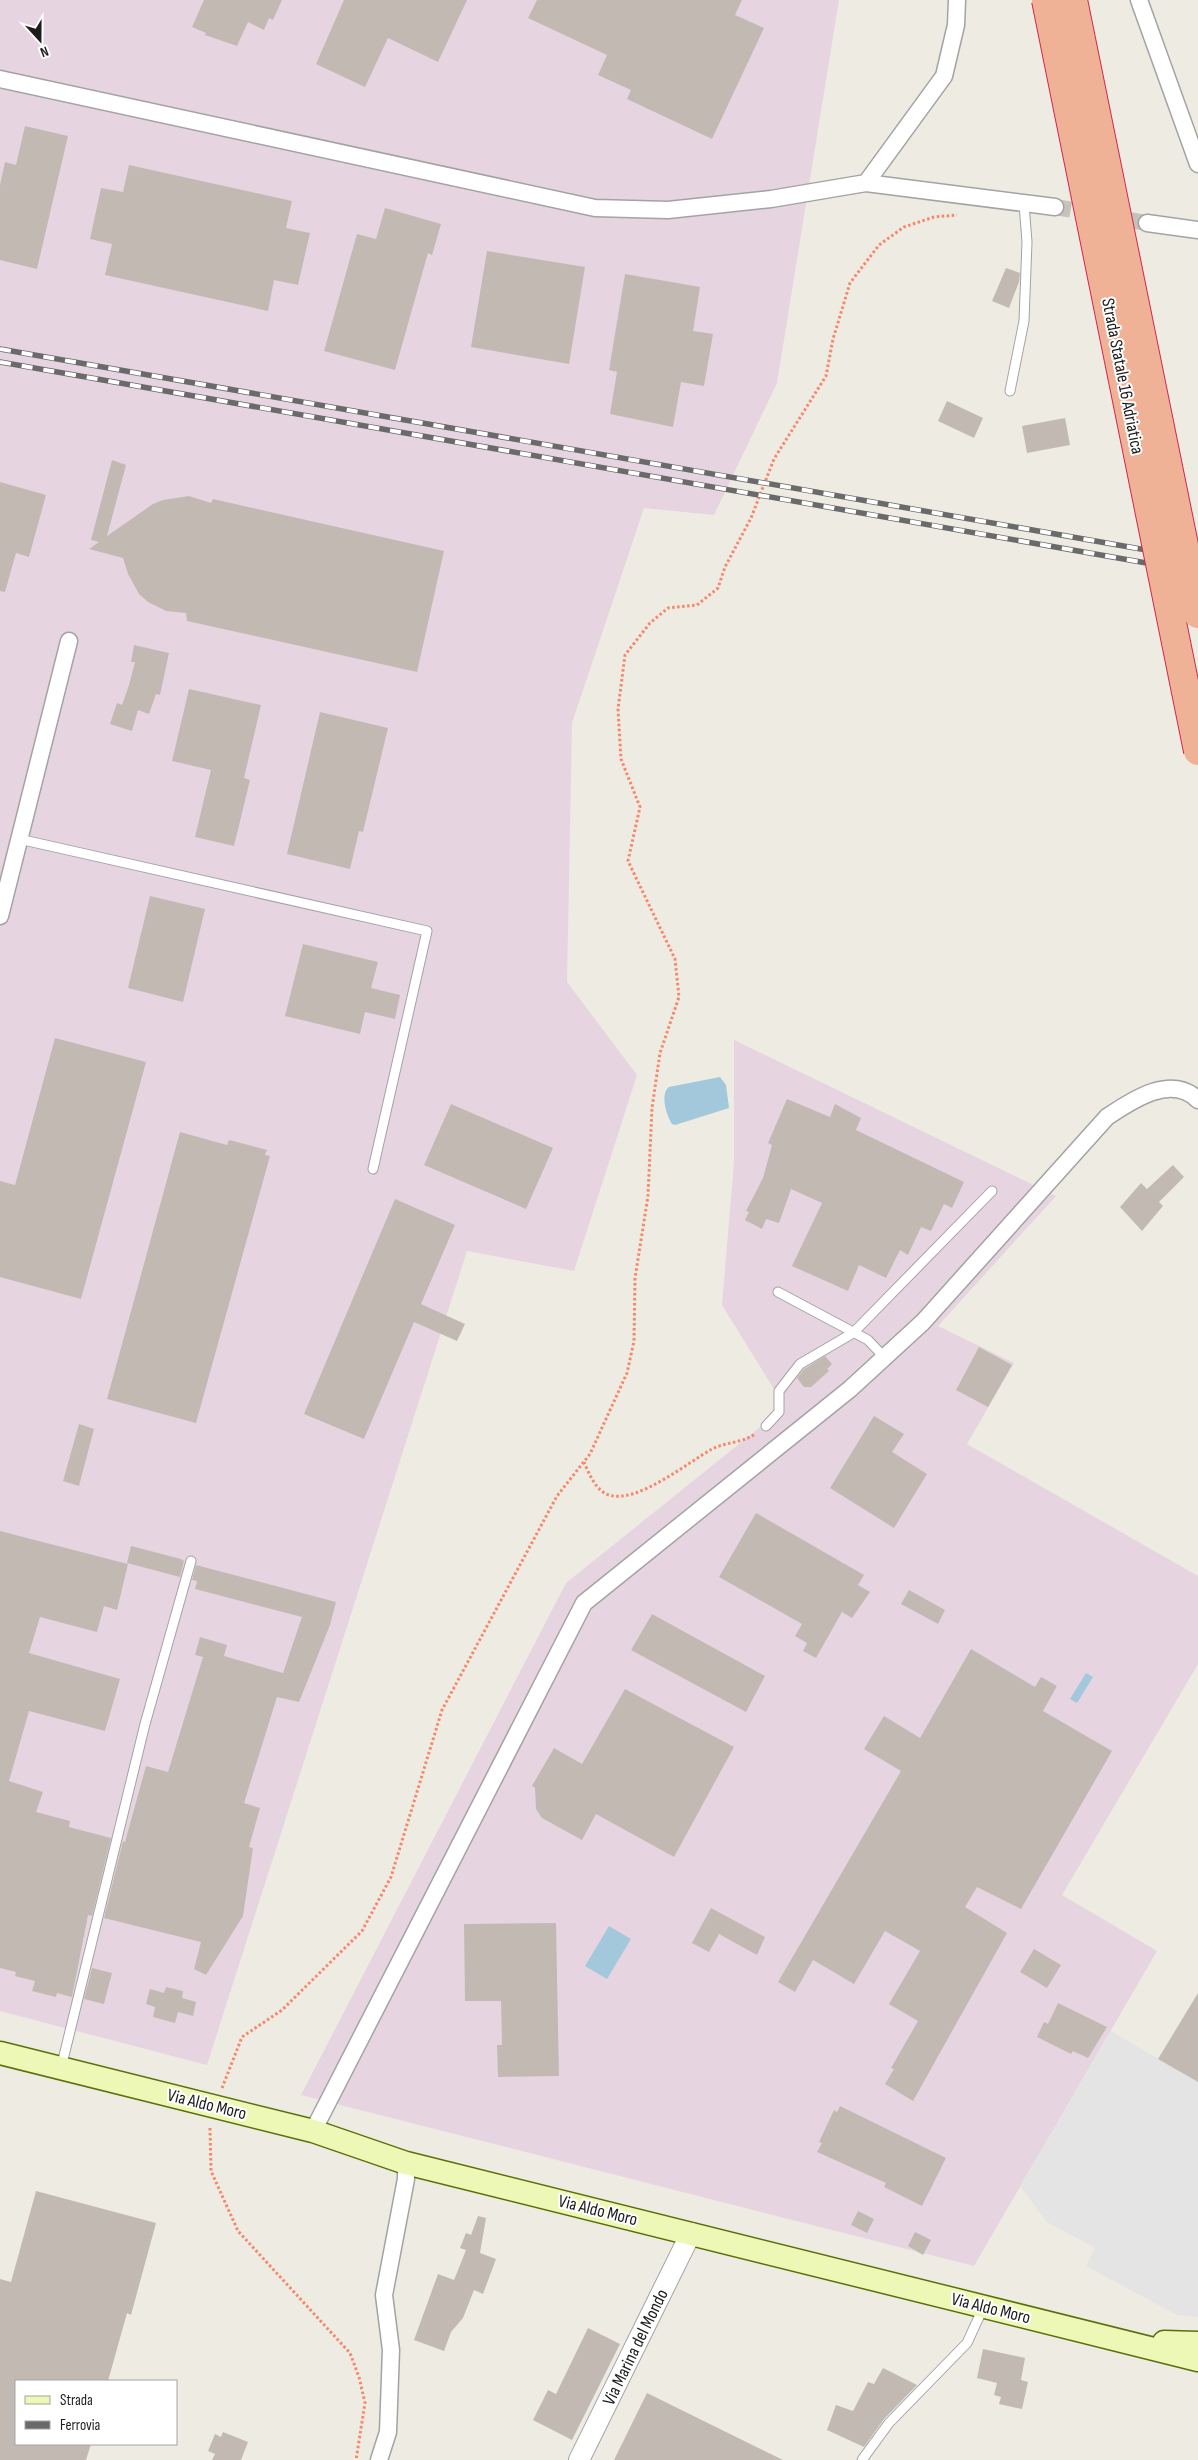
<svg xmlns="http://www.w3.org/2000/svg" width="1198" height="2460" font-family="'Sofia Sans Condensed',sans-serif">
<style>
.industrial{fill:#e7d4e1}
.parking{fill:#e4e4e4}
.water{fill:#a3c8db}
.building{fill:#c2bab2}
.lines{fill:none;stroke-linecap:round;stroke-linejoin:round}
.minor-tunnel{stroke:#c4c2ba;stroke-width:16;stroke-dasharray:16 8;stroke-linecap:butt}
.service-casing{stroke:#a3a3a3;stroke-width:11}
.minor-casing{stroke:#a3a3a3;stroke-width:19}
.tertiary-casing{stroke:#a3a3a3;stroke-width:22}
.secondary-casing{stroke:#5a7007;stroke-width:25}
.path{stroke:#f7876a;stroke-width:3;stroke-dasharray:2.5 2.5;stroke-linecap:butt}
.service{stroke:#fff;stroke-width:9}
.minor{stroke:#fff;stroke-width:16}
.tertiary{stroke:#fff;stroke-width:20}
.secondary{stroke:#eef8b6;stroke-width:22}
.rail-casing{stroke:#6a6a6a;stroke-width:5.5}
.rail{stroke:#fff;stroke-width:4;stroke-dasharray:11;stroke-linecap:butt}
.trunk-bridge-casing{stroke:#d42750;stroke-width:30;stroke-linecap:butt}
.trunk-bridge{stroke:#efb296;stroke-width:28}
.labels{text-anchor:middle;stroke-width:4;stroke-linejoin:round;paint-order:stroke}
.street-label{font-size:18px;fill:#1c1c1c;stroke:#fff}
</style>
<rect width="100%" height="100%" fill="#eeebe2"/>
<path class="industrial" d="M0 0H839L777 383 714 515 644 508 572 723 567 982 637 1075 574 1271 467 1251 207 2065 0 2011Z
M734 1040 1056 1196 938 1326 1014 1363 967 1444 1198 1576V1664L1062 1895 1157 1951 974 2266 301 2095 566 1583 785 1407 722 1305 734 1162Z"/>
<path class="parking" d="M1111 2031 1198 2082V2317L1177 2315 1086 2266 1095 2248 1047 2222 1020 2186Z"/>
<path class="water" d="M720 1077 726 1085 729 1108 675 1125 672 1124C666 1115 660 1094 669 1087Z
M1086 1673 1093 1677 1077 1703 1070 1699Z
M609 1926 631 1939 607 1979 585 1966Z"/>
<path class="building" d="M204 0H282L273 20 269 18 264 30 248 22 237 46 205 35 206 33 192 27Z
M344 0H467L438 62 388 38 365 87 316 64Z
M537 0H742L735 15 764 28 712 139 627 99 631 90 598 75 607 55 528 18Z
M25 126 68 136 37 269 0 260V185L5 162 16 165Z
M129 165 292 201 286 228 310 233 298 285 274 280 268 311 105 275 112 244 90 239 101 188 123 192Z
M385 208 441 224 432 255 428 253 395 370 324 351 357 234 376 239Z
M487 251 585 267 569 364 471 347Z
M1006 268 1020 273 1019 282 1009 308 992 301Z
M625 274 700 287 693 331 713 334 704 386 681 382 673 427 610 414 617 372 609 370Z
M947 401 983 418 974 438 938 421Z
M1065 418 1070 445 1027 453 1022 426Z
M112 460 126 465 107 536 153 504 163 500 189 496 211 503 213 499 444 551 417 672 187 621 186 613 166 611 148 602 139 594 128 574 123 558 89 549 99 542 91 540Z
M0 482 46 495 29 557 16 553 5 592 0 591Z
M134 645 169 653 160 695 156 694 149 714 138 710 132 731 110 724 117 703 122 705 129 685 135 662H131Z
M189 689 261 705 244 778 250 780 234 846 195 837 211 770 172 761Z
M320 712 388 728 363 832 359 831 350 869 287 854Z
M150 896 205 909 183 1002 128 988Z
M303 944 378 962 371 988 400 995 395 1019 365 1012 360 1034 285 1016Z
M55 1038 146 1062 81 1299 0 1277V1181L15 1185Z
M787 1099 830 1117 835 1104 861 1118 856 1130 964 1182 952 1208 944 1204 931 1231 921 1227 908 1255 900 1250 886 1278 859 1265 848 1291 792 1266 822 1203 791 1189 779 1223 766 1219 762 1229 745 1220 749 1212 746 1211 763 1178 772 1145 768 1143Z
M451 1104 553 1148 526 1209 424 1165Z
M180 1132 227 1145 229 1140 267 1150 265 1155 270 1156 196 1423 107 1399Z
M1173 1165 1184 1177 1159 1202 1163 1206 1142 1231 1120 1207 1141 1183 1147 1189Z
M395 1199 455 1225 421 1304 465 1324 457 1341 414 1322 364 1439 304 1414Z
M979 1347 1012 1365 988 1407 956 1390Z
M825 1356 832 1364 827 1369 829 1371 811 1387H804L797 1378 804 1369Z
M874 1416 904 1434 892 1452 927 1474 894 1528 830 1488Z
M79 1424 94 1429 79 1486 63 1481Z
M756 1513 864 1575 858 1585 870 1592 852 1618 842 1612 816 1658 803 1651 807 1643 795 1636 802 1624 719 1577Z
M0 1531 128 1564 117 1610 104 1606 97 1632 40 1617 29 1653 120 1679 105 1731 29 1711 9 1781 43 1792 36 1812 70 1821 69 1827 111 1838 92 1916 88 1915 72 1997 57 1993 56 1997 32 1991 35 1981 15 1976 16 1972 0 1968Z
M131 1546 181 1559 184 1561 180 1577 127 1563Z
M196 1565 336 1602 330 1625 299 1702 277 1697 244 1803 260 1808 249 1847 253 1848 243 1916 206 1975 194 1969 201 1942 104 1918 123 1841 125 1842 146 1766 168 1772 203 1657 195 1655 200 1637 227 1645 224 1656 283 1673 302 1617 195 1589 197 1581 192 1580Z
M909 1590 945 1610 938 1624 901 1604Z
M652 1614 765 1676 746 1712 631 1650Z
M971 1649 1035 1687 1041 1677 1057 1686 1043 1711 1112 1751 1021 1909 977 1887 965 1907 1007 1933 913 2101 885 2084 894 2069 891 2068 918 2021 889 2004 920 1951 885 1931 854 1984 813 1960 795 1992 778 1982 901 1771 864 1749 884 1716 920 1738Z
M625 1689 734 1747 674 1857 596 1814 582 1840 542 1818 536 1809 535 1788 532 1786 554 1748 582 1764Z
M711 1908 765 1937 757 1955 719 1934 709 1952 692 1943Z
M556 1923 559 2076 498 2077 497 2045H502L501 2001H465L464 1924Z
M1034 1949 1061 1965 1047 1988 1020 1972Z
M92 1968 112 1973 104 2004 84 1999Z
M166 1987 183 1991 182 1998 196 2002 193 2016 178 2012 175 2023 153 2017 155 2007 146 2004 150 1989 164 1993Z
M1198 1993V2082L1158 2059Z
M1058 2003 1107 2027 1088 2058 1073 2051 1071 2054 1037 2037 1044 2022 1048 2024Z
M840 2106 946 2158 922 2206 884 2187 886 2183 817 2152 822 2143 819 2142 834 2110 837 2112Z
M36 2191 156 2223 131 2315 127 2313 108 2381H16V2444H91L86 2460H0V2279L11 2282Z
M858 2211 874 2219 867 2233 851 2225Z
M478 2216 486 2218 480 2253 496 2259 483 2294 474 2290 463 2318 451 2332 444 2351 414 2340 438 2274 454 2280 466 2250 460 2248 466 2233 471 2235Z
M915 2232 931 2240 923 2255 908 2246Z
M588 2328 620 2344 572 2440 533 2420 548 2390 556 2394Z
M983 2349 1025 2358 1021 2380 1028 2382 1022 2409 999 2404 1001 2397 994 2395 997 2383 977 2378Z
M883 2368 917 2385 884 2419 864 2447 827 2430 836 2405 853 2411 868 2382 874 2384Z
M647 2393 783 2460H614Z
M223 2432 248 2442 241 2460H212L215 2454 208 2451 215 2434 221 2437Z"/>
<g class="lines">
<path class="minor-tunnel" d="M1055 207 1147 223"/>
<defs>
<path id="service" d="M1010 391 1024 321 1027 242 1024 204
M19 839 427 931 373 1169
M778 1292 868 1340 884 1357
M766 1426 779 1412V1391L800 1364 853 1333 992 1191
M61 2068 145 1724 191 1561
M862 2460 889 2423 967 2343 984 2306"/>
<path id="minor" d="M1139 0 1198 164
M0 79 595 208 668 210 771 199 866 183 1055 207
M866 183 944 76 956 25 957 0
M1147 223 1198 230
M0 916 69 641
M313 2131 584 1603 850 1389 923 1322 1107 1117C1131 1101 1171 1073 1198 1100
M379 2460 388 2432 391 2350 384 2295 406 2179V2163"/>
<path id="tertiary" d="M579 2460 691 2233"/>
<path id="secondary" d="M0 2053 313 2131 406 2163 1198 2360
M1164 2342 1198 2343"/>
</defs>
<use href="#service" class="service-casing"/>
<use href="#minor" class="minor-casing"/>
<use href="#tertiary" class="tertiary-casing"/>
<use href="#secondary" class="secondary-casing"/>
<path class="path" d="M584 1462C589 1474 596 1491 609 1495 637 1504 687 1463 712 1449 726 1442 742 1443 755 1434
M222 2088 242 2037 282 2010 362 1931 391 1877 442 1710 557 1496 590 1454 627 1373 634 1341 635 1278 648 1196 652 1108 660 1053 679 997 675 959 628 861 640 807 621 759 618 709 625 655 650 623 668 608 697 605 718 588 725 567 751 518 774 459 826 376 833 339 850 283 879 245 904 227 934 217 957 215
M210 2128 211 2171 238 2231 350 2353 359 2377 365 2403 356 2460"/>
<use href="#service" class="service"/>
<use href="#minor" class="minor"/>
<use href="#tertiary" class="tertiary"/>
<use href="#secondary" class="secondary"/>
<defs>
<path id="rail" d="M0 349 1198 559
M0 362 1198 572"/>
</defs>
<use href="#rail" class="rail-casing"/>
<use href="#rail" class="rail"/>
<defs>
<path id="trunk-bridge" d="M1046 0 1198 751
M1073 0 1198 614"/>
</defs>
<use href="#trunk-bridge" class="trunk-bridge-casing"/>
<use href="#trunk-bridge" class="trunk-bridge"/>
</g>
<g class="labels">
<g class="street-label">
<text transform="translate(1123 376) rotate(79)" y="6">Strada Statale 16 Adriatica</text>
<text transform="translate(207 2104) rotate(14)" y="6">Via Aldo Moro</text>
<text transform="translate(598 2210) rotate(14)" y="6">Via Aldo Moro</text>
<text transform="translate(991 2308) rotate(14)" y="6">Via Aldo Moro</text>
<text transform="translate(635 2347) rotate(-64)" y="6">Via Marina del Mondo</text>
</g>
</g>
<rect x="15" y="2380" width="162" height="65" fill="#ffffff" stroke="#a4a4a4"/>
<rect x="25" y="2396" width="25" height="8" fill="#eef8b6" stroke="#a4a4a4"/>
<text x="60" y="2405" font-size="15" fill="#1c1c1c">Strada</text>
<rect x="25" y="2421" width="25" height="8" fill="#6a6a6a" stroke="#a4a4a4"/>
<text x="60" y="2430" font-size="15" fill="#1c1c1c">Ferrovia</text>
<g transform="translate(40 40) rotate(159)" stroke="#ffffff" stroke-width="4" paint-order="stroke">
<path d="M0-4L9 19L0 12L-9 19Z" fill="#1c1c1c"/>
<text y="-8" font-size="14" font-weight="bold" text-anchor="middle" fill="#1c1c1c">N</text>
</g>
</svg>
